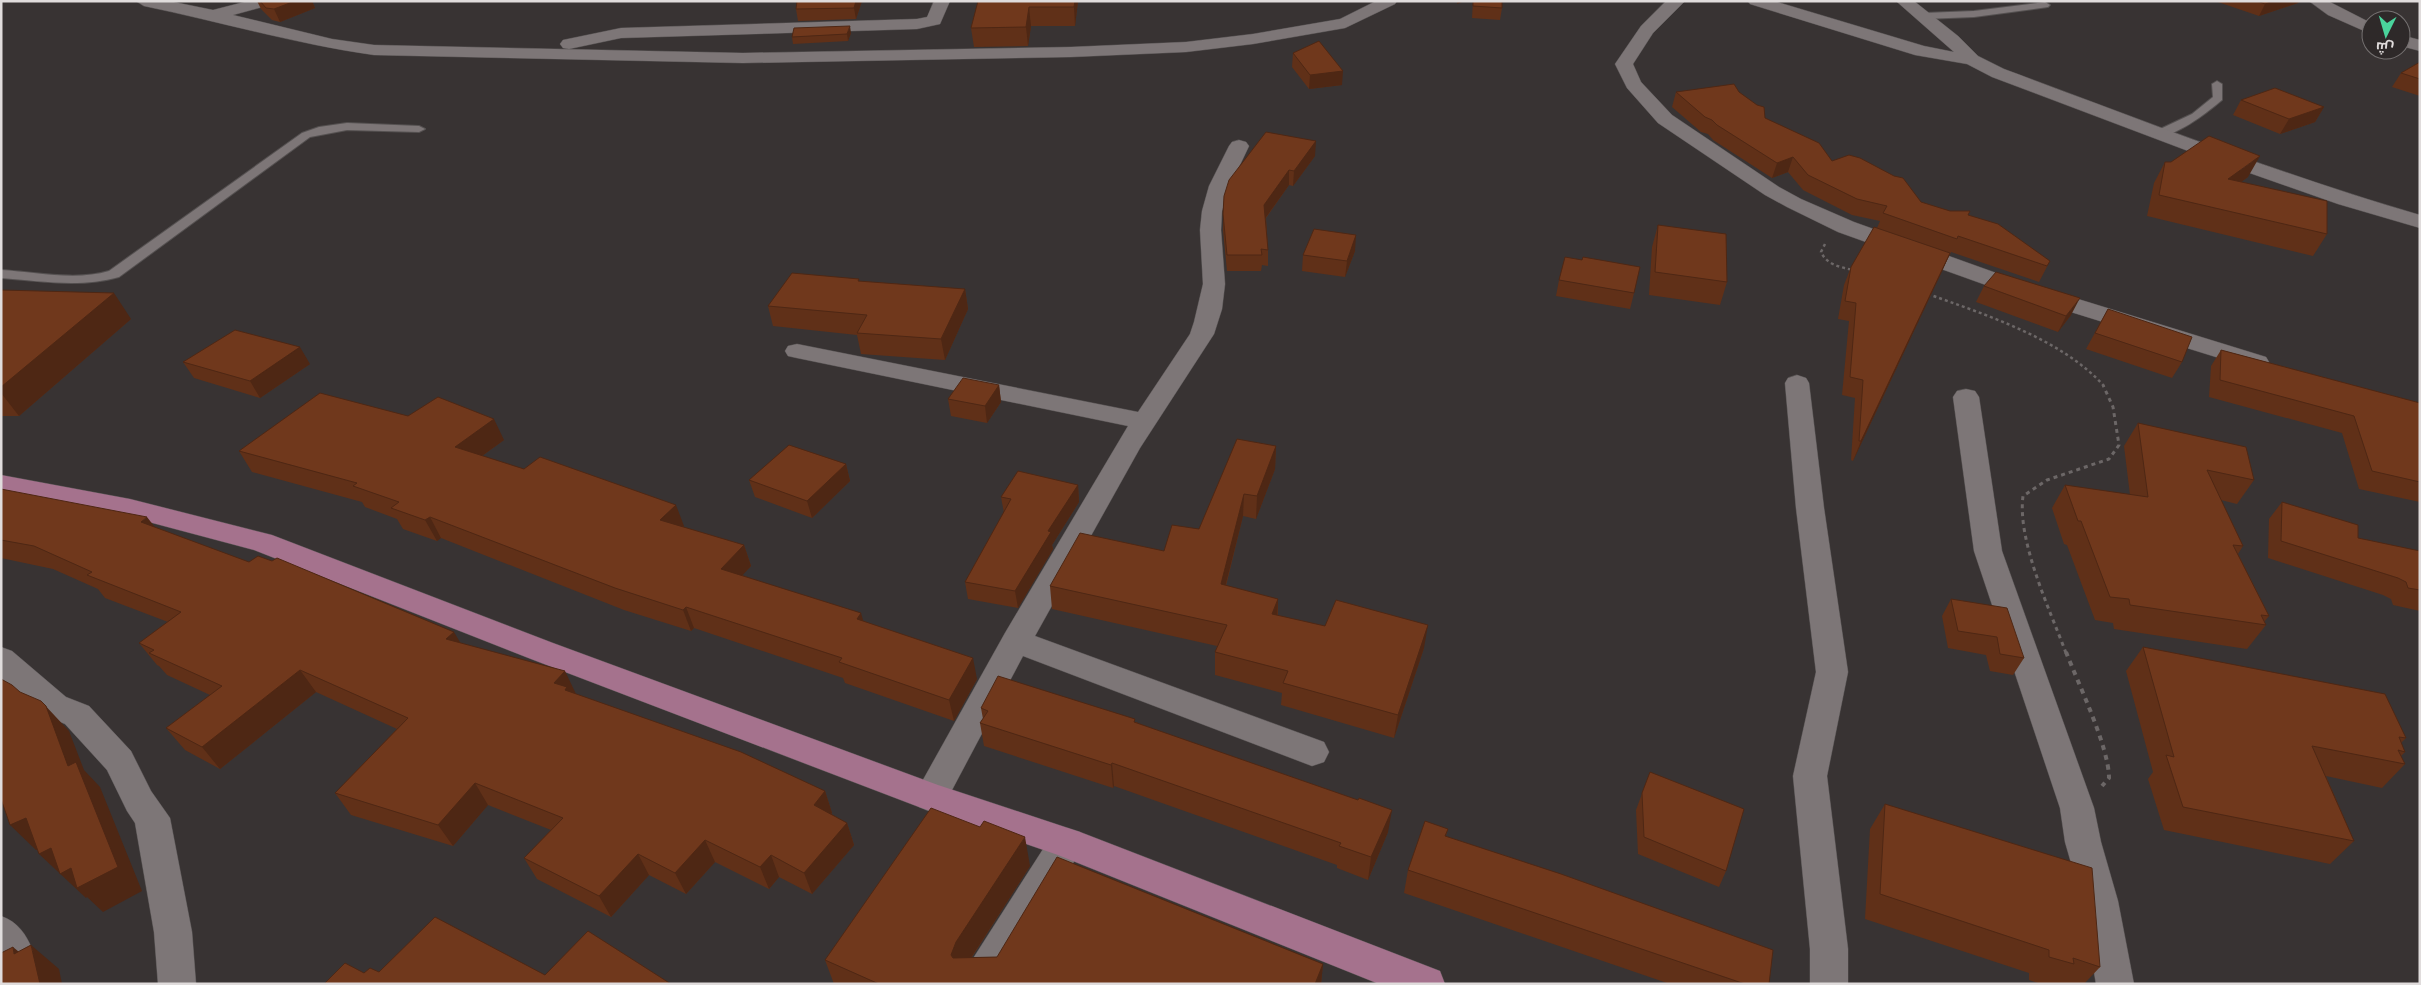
<svg xmlns="http://www.w3.org/2000/svg" width="2421" height="985" font-family="Arial,Cairo,sans-serif">
<style>
.lines{fill:none;stroke-linecap:round;stroke-linejoin:round}
.lane-casing{stroke:#555151;stroke-width:2}
.street-casing{stroke:#555151;stroke-width:1}
.primary-casing{stroke:#555151;stroke-width:1}
.path-far2{stroke:#6c6767;stroke-width:2.5;stroke-dasharray:3 3;stroke-linecap:butt}
.path-far1{stroke:#6c6767;stroke-width:3;stroke-dasharray:4 4;stroke-linecap:butt}
.path{stroke:#6c6767;stroke-width:4;stroke-dasharray:5 5;stroke-linecap:butt}
.lane{fill:#7d7677;fill-rule:evenodd}
.street{fill:#7d7677;fill-rule:evenodd}
.primary{fill:#a5728d;fill-rule:evenodd}
.wall{fill:#603018}
.shaded-wall{fill:#4e2714}
.building{fill:#70381c;stroke:#4e2714}
</style>
<rect width="100%" height="100%" fill="#383333"/>
<g class="lines">
<defs>
<path id="lane" d="M2045 2 2050 5 2048 7 1974 17 1924 19 1919 16 1924 13 1974 11Z
M2217 81 2222 84V100C2209 111 2173 140 2156 135V131L2192 114 2213 97 2212 84Z
M347 123 419 126 425 129 419 132 347 130 310 137 119 277C81 288 40 281 1 278V270C35 272 76 281 109 271L302 133 319 127Z"/>
<path id="street" d="M136 1H169L213 10 248 1H276L274 4 233 15 332 39 374 45 743 53 1071 47 1186 42 1253 34 1340 19 1376 1H1397L1395 4 1345 28 1253 44 1186 52 1071 57 743 63 374 55C296 44 221 22 144 6Z
M934 1H950L940 24 917 29 621 38 569 49 563 48 560 44 563 40 621 28 917 19 927 17Z
M1666 1H1685L1653 33 1633 64 1641 82 1672 115 1779 187 1801 199 1854 222 2013 279 2266 357 2269 362 2266 367 2257 369 2248 367 1997 289 1838 232 1787 207 1765 195 1658 123 1627 88 1615 64 1641 26Z
M1748 1H1774L1924 46 1954 52 1896 1H1914L1958 36 1978 56 2004 69C2142 120 2279 174 2420 215V228L2338 204 2204 157 1992 77 1967 64 1915 55 1750 4Z
M2309 1H2328L2371 23V34L2328 15Z
M2401 35 2420 40V51L2401 46Z
M1239 140 1246 142 1249 146 1230 186 1222 211 1221 230 1225 284 1222 309 1214 334 1140 448 1035 636 1324 742 1329 752 1324 762 1312 766 1023 656 943 807 931 812 919 807 914 797 919 787 1005 633 1128 426 797 358 788 356 785 351 788 346 797 344 1138 412 1190 334 1194 322 1203 284 1200 230 1202 211 1209 186 1229 146 1232 142Z
M1797 375 1806 378 1809 383 1824 508 1848 672 1827 776 1848 949V984H1810V949L1793 776 1816 672 1796 508 1785 383 1788 378Z
M1966 389 1975 391 1979 397 2002 551 2094 808 2101 842 2118 901 2134 984H2096L2082 901 2065 842 2060 808 1974 551 1953 397 1957 391Z
M1 647 12 651 66 697 89 706 131 751 151 791 170 818 192 932 196 984H158L154 932 135 823 127 811 107 770 65 724 44 715 1 678Z
M1067 828 1080 832 1085 843 1001 984H960L965 971 1054 832Z
M1 916C18 922 26 934 33 951L27 963 14 969 1 964Z"/>
<path id="primary" d="M1 475 130 499 272 535 553 643 938 785 1080 832 1440 971 1445 984H1379L1058 855 919 807 531 659 254 550 130 517 1 493Z"/>
</defs>
<use href="#lane" class="lane-casing"/>
<use href="#street" class="street-casing"/>
<use href="#primary" class="primary-casing"/>
<path class="path-far2" d="M1825 244 1821 252C1827 265 1840 267 1853 270
M1928 294C1986 315 2062 339 2104 386"/>
<path class="path-far1" d="M2066 653C2050 610 2017 541 2023 496L2047 480 2109 459 2119 445 2113 407 2103 385"/>
<path class="path" d="M2066 652C2078 683 2109 747 2109 778L2102 786"/>
<use href="#lane" class="lane"/>
<use href="#street" class="street"/>
<use href="#primary" class="primary"/>
</g>
<path class="wall" d="M257 1H312L315 8 280 22 272 20 261 9Z
M797 1H862L856 19 798 21 796 9Z
M978 1H1078L1075 26H1031L1028 46 974 47 971 28Z
M1473 1H1502V8L1500 20 1472 18Z
M2215 1H2299L2298 3 2259 16Z
M851 33 848 41 793 44 792 37Z
M1293 53 1342 85 1309 89 1292 67Z
M2420 62V96L2392 87 2401 73Z
M1676 92H1739L1765 118 1832 161 1921 202 1950 211 1968 215 2050 261 2039 282 1951 252 1853 461 1851 460 1855 398 1842 395 1849 321 1838 319 1844 285 1851 267 1877 228 1880 221 1852 215 1803 190 1788 172 1772 178 1713 140 1708 134 1701 132 1672 107Z
M2241 100 2324 107 2315 122 2280 134 2233 115Z
M1315 156 1293 186 1289 185 1266 218 1268 250V266L1262 265 1261 271H1227L1223 230 1224 196Z
M2165 162 2248 177 2241 182 2327 234 2313 256 2147 216 2154 183Z
M1658 225 1727 282 1720 305 1649 295 1652 247Z
M1355 251 1345 277 1302 271 1303 255Z
M859 279V281L965 289 968 309 945 360 861 354 857 335 773 326 768 306Z
M1559 280 1634 293 1630 309 1556 296Z
M1984 286 2071 315 2058 332 1976 302Z
M1 290 131 319 19 416H1Z
M2108 309 2182 362 2172 378 2086 349Z
M2221 350 2420 403V502L2359 489 2342 433 2209 397 2211 366Z
M183 362 310 364 260 398 194 378Z
M999 385 1001 402 987 423 951 416 948 399Z
M408 416 504 440 482 456 684 526 683 527 744 545 751 566 742 575 864 621 977 679 954 721 845 683 843 678 694 628 691 631 624 610 441 538 437 541 403 529 397 519 365 507 362 502 252 472 239 451Z
M2138 423 2254 480 2237 504 2221 500 2243 546 2238 554 2269 616 2264 622 2266 625 2247 649 2114 629 2113 623 2095 620 2067 545 2064 544 2052 508 2065 485 2130 495 2124 446Z
M1276 446 1275 469 1256 519 1243 516 1226 586 1278 599V616L1424 648 1394 738 1281 705 1282 693 1215 675V652L1217 646 1052 609 1050 586 1164 551 1199 529Z
M846 464 850 481 812 518 755 497 749 480Z
M1078 485 1079 502 1052 545 1053 549 1018 608 968 599 965 582 1004 513 1001 497Z
M1 489 155 527 460 643 576 694 825 791 832 813 831 814 847 823 854 845 812 894 779 877 769 889 715 862 686 894 649 875 611 917 537 879 524 858 551 830 488 805 453 846 351 815 335 793 397 729 316 692 220 769 185 750 166 728 210 695 167 675 159 666 157 665 139 643 168 622 105 598 98 589 53 569 1 558Z
M2282 502 2358 538 2420 551V611L2393 605 2391 599 2383 595 2268 558 2269 519Z
M1951 599 2024 658 2013 675 1990 671 1986 655 1948 648 1942 616Z
M2143 647 2406 738 2401 743 2405 752 2401 756 2405 764 2382 788 2326 776 2354 841 2330 864 2164 830 2148 779 2153 772 2126 671Z
M981 708 1136 722 1388 832 1368 880 1337 868V865L1114 786 1113 788 984 746 980 723 983 719Z
M1650 772 1726 871 1719 887 1638 854 1636 810Z
M1885 804 2100 967 2084 984H2061L2058 983 2057 984H2041L2029 980V973L1865 919 1870 829Z
M1448 829 1446 836 1769 984H1670L1404 893 1408 870Z
M1030 866 972 957 1323 964 1321 984H834L825 960Z"/>
<path class="shaded-wall" d="M295 1H312L315 8 280 22 274 9Z
M856 1H862L856 19 854 8Z
M1075 1H1078L1075 26 1074 7Z
M1458 1H1464L1457 4Z
M2274 1H2299L2298 3 2259 16 2265 4Z
M1029 7 1031 26 1028 46 1026 27Z
M850 26 851 33 848 41 847 34Z
M1343 71 1342 85 1309 89 1310 75Z
M2324 107 2315 122 2280 134 2289 119Z
M1316 141 1315 156 1293 186 1294 171Z
M2260 156 2248 177 2216 200 2228 179Z
M1793 157 1788 172 1772 178 1777 163Z
M1289 170V185L1264 220V205Z
M1356 235 1355 251 1345 277 1347 261Z
M1950 253 1942 271 1853 461 1861 441Z
M965 289 968 309 945 360 941 339Z
M114 293 131 319 19 416 1 393V387Z
M2080 298 2071 315 2058 332 2066 316Z
M300 347 310 364 260 398 250 381Z
M999 385 1001 402 987 423 985 406Z
M494 419 504 440 465 468 455 447Z
M1276 446 1275 469 1256 519 1257 496Z
M846 464 850 481 812 518 807 501Z
M1078 485 1079 502 1052 545 1053 549 1018 608 1015 591 1048 531Z
M1244 494 1243 516 1220 607 1221 584Z
M676 505 684 526 668 541 660 520Z
M147 517 164 539 141 522Z
M430 517 441 538 437 541 425 520Z
M744 545 751 566 729 590 721 569Z
M1278 599 1277 622 1272 614Z
M686 607 694 628 691 631 683 610Z
M861 613 867 634 857 619Z
M1428 625 1424 648 1394 738 1398 715Z
M454 632 467 654 446 639Z
M973 658 977 679 954 721 949 700Z
M300 670 316 692 220 769 202 747Z
M565 671 576 694 572 697 554 683Z
M41 701 69 731 84 770 100 787 142 891 103 912 87 897 86 898 39 854 68 766Z
M1112 763 1114 786 1113 788 1111 765Z
M475 783 488 805 453 846 438 825Z
M825 791 832 813 821 826 814 805Z
M1392 810 1388 832 1368 880 1371 857Z
M26 818 51 842 36 850 10 825Z
M847 823 854 845 812 894 804 873Z
M1025 837 1030 866 963 970 951 955 956 942Z
M705 840 715 862 686 894 675 873Z
M638 854 649 875 611 917 599 896Z
M771 855 779 877 769 889 760 867Z
M31 945 59 969 62 984H40L14 954 13 947 36 966Z
M1323 964 1321 984H1315Z"/>
<path class="building" d="M260 1H295L274 9 266 8Z
M797 1H856L854 8 796 9Z
M978 1H1075L1074 7H1029L1026 27 971 28Z
M1473 1H1502V8L1473 6Z
M2257 1H2274L2265 4Z
M850 26 847 34 792 37 794 28Z
M1319 41 1343 71 1310 75 1293 53Z
M2420 62V79L2401 73Z
M1734 84 1739 92 1757 105 1764 107 1765 118 1819 143 1832 161 1849 155 1860 158 1894 176 1903 178 1921 202 1950 211H1970L1968 215 1998 224 2050 261 2047 266 1958 236 1957 239 1883 213 1887 206 1857 199 1808 175 1793 157 1777 163 1717 125 1712 120 1705 117 1676 92Z
M2275 88 2324 107 2289 119 2241 100Z
M1266 132 1316 141 1294 171 1289 170 1264 205 1268 250 1261 249 1262 255H1227L1223 214 1224 196 1229 180Z
M2209 136 2260 156 2228 179 2327 201V234L2159 195 2165 162H2171Z
M1658 225 1726 234 1727 282 1655 272Z
M1874 227 1950 253 1861 441H1859L1863 380 1850 377 1856 303 1845 301 1851 267Z
M1314 229 1356 235 1347 261 1303 255Z
M1565 257 1582 260 1583 257 1640 267 1634 293 1559 280Z
M1996 272 2080 298 2066 316 1984 286Z
M792 273 859 279 858 281 965 289 941 339 857 333 867 315 768 306Z
M1 290 114 293 1 387Z
M2108 309 2192 337 2182 362 2095 333Z
M235 330 300 347 250 381 183 362Z
M2221 350 2420 403V482L2372 471 2354 416 2220 380Z
M963 378 999 385 985 406 948 399Z
M320 393 408 416 438 397 494 419 455 447 524 469 540 457 676 505 660 520 744 545 721 569 861 613 857 619 973 658 949 700 839 662 842 658 686 607 683 610 615 588 430 517 425 520 391 508 399 502 353 486 357 483 239 451Z
M2138 423 2246 447 2254 480 2207 470 2243 546 2233 545 2269 616 2261 615 2266 625 2130 605 2129 599 2110 597 2081 521H2078L2065 485 2148 497Z
M1237 439 1276 446 1257 496 1244 494 1221 584 1278 599 1272 614 1325 626 1336 600 1428 625 1398 715 1283 683 1288 671 1215 652 1227 625 1050 586 1080 533 1164 551 1172 525 1199 529Z
M789 445 846 464 807 501 749 480Z
M1018 471 1078 485 1048 531 1051 532 1015 591 965 582 1011 499 1001 497Z
M1 489 147 517 141 522 249 562 258 556 272 561 277 558 454 632 446 639 565 671 554 683 567 687 565 690 741 752 825 791 814 805 847 823 804 873 771 855 760 867 705 840 675 873 638 854 599 896 524 858 563 818 475 783 438 825 335 793 408 718 300 670 202 747 166 728 222 686 149 653 154 650 139 643 181 612 87 575 92 572 34 546 1 540Z
M2282 502 2358 525V538L2420 551V590L2408 588 2406 582 2398 578 2281 541Z
M1951 599 2007 608 2024 658 2000 654 1997 637 1958 631Z
M2143 647 2385 694 2406 738 2399 737 2405 752 2398 750 2405 764 2312 746 2354 841 2183 807 2166 755 2174 757Z
M998 676 1135 719 1134 722 1358 800 1359 798 1392 810 1371 857 1339 846 1341 843 1112 763 1111 765 980 723 988 711 981 708Z
M1 679 12 685 20 692 41 701 46 706 68 766 76 762 118 867 77 888 71 868 60 874 51 848 39 854 26 818 10 825 1 799Z
M1650 772 1744 809 1726 871 1644 837 1642 793Z
M1885 804 2092 868 2100 967 2073 958 2074 964 2049 957V950L1880 894Z
M931 808 980 827 984 821 1025 837 956 942 951 955 953 958 997 957 1057 857 1323 964 1315 984H879L825 960Z
M1425 821 1448 829 1445 836 1561 874 1773 950 1769 984H1745L1408 870Z
M435 917 545 975 588 931 671 984H324L345 963 364 973 370 968 379 972Z
M31 945 40 984H1V953L13 947 14 954Z"/>
<rect width="2421" height="985" fill="none" stroke="#e0dcdc" stroke-width="5"/>
<g transform="translate(2386 35) rotate(185)"><circle r="24" fill="#2e2929" stroke="#757171"/>
<path d="M0-4L9 19L0 12L-9 19Z" fill="#4ad49c"/>
<text y="-8" font-size="14" font-weight="bold" text-anchor="middle" fill="#e0dcdc">ش</text>
</g>
</svg>
